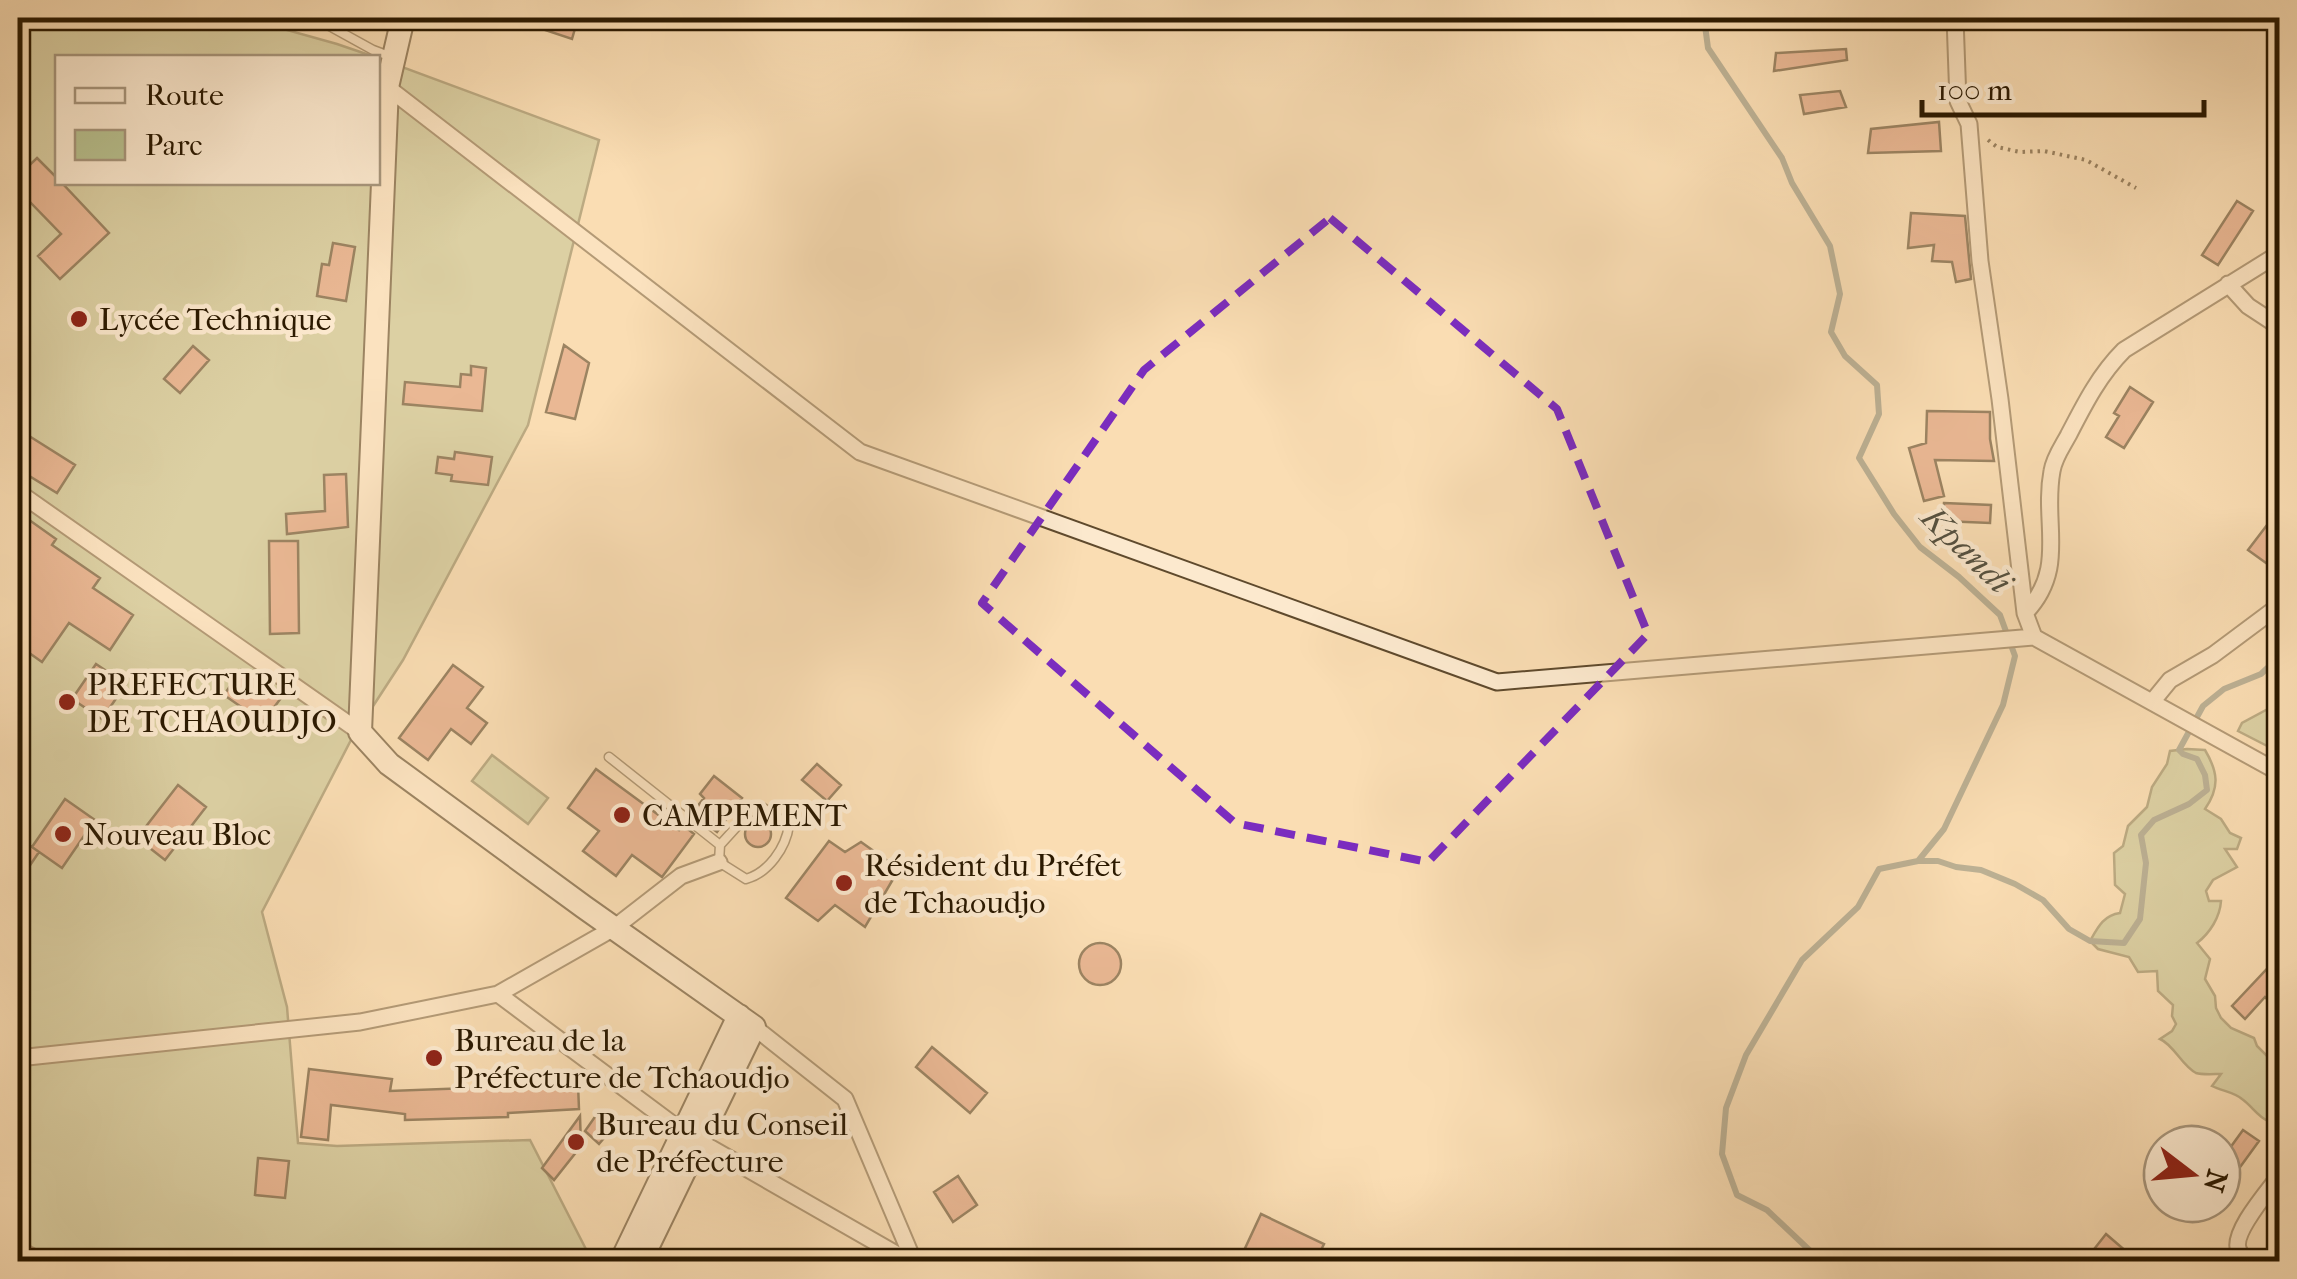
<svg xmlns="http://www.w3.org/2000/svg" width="2297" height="1279" font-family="'IM FELL French Canon',serif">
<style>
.green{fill:#b9c290;stroke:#726e48;stroke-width:2.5}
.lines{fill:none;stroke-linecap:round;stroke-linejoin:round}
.stream{stroke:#727a6e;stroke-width:6}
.building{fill:#d78c70;stroke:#2b1900;stroke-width:2.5}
.service-casing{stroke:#5f4a2d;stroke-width:11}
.minor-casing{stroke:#5f4a2d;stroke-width:19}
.secondary-casing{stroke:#2b1900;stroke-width:26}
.path{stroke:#2b1900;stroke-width:4;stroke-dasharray:2.5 5;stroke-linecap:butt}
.service{stroke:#fce9ce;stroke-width:8}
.minor{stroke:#fce9ce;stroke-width:15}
.secondary{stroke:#fce9ce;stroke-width:22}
.marked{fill:none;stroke:#7b2cbf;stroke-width:8;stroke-dasharray:20 12;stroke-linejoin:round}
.poi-dot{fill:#8f2418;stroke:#fce9ce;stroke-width:4}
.labels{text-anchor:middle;stroke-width:9;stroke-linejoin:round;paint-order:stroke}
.poi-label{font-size:32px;fill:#2b1900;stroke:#fce9ce;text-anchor:start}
.water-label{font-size:35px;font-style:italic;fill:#555140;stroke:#fce9ce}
</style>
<rect width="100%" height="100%" fill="#faddb3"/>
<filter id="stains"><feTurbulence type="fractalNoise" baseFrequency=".002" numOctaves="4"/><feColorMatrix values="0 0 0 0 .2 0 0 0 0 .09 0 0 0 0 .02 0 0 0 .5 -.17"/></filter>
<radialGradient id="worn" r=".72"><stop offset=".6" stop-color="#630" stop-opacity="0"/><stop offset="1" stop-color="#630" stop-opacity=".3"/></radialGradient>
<path class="green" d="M18 18H244L337 44 375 57 58 58V182H378V58L599 140 528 425 403 660 351 740 262 912 287 1007 298 1143 337 1146 530 1140 592 1261H18Z
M2279 703V752L2238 731 2242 723Z
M2187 749 2205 750C2218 772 2220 787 2205 809L2221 819 2230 833 2241 838 2237 849H2225L2237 867 2213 880 2206 891 2209 901H2221C2220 917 2210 933 2197 943L2210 959 2205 979 2215 996 2216 1008 2221 1018 2231 1028 2254 1038 2257 1046 2272 1061H2279V1128L2275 1117 2268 1121C2257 1116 2252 1106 2242 1099 2234 1092 2222 1091 2212 1086L2221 1074C2214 1074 2202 1075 2196 1073 2182 1066 2174 1045 2160 1039L2172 1031 2176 1024 2172 1016 2173 1005 2158 991 2157 971 2138 972 2129 957 2098 949 2090 941C2098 927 2104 915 2120 913L2125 894 2115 885 2114 853 2123 846 2128 826 2147 807 2152 787 2167 764 2170 751Z
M492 755 548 798 528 824 472 781Z"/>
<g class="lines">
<path class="stream" d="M1704 18 1708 48 1782 158 1792 183 1830 246 1840 294 1831 332 1845 356 1877 385 1879 414 1859 458 1894 514 1920 547 1959 577 2000 615 2015 656 2003 705 1944 829 1918 861 1879 869 1858 907 1802 960 1746 1055 1726 1108 1722 1154 1737 1195 1767 1210 1822 1262
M1920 861H1938L1956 867 1981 870 2015 884 2043 900 2069 929 2090 941 2124 943 2140 919 2146 863 2141 835 2154 820 2189 804 2207 790 2205 775 2197 759 2183 754 2179 750 2203 706 2224 689 2261 674 2280 656"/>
</g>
<path class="building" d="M549 18H578L572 39 545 30Z
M1846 49 1847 60 1774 71 1776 53Z
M1840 91 1846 107 1804 114 1800 95Z
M1939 122 1941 151 1868 153 1871 129Z
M37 158 58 179V182H61L109 233 60 279 38 256 61 234 28 200 18 210V176Z
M2237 201 2253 211 2218 265 2202 255Z
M1911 213 1965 216 1971 279 1956 282 1952 262 1932 261 1934 245 1908 248Z
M333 243 355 247 346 301 317 296 322 264 329 265Z
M564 345 589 363 575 419 546 412Z
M193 346 209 360 180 393 164 379Z
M471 366 486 368 482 411 403 404 405 382 460 387 461 374 471 375Z
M2130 387 2153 402 2124 448 2106 437 2119 416 2114 413Z
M1927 411 1990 412V439L1994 461 1935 460 1944 496 1924 501 1909 448 1926 443Z
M18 429 75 465 57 493 18 469Z
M455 452 492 457 488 485 451 481 452 475 436 473 438 457 454 459Z
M346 474 348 527 287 534 286 514 325 511 324 475Z
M1944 503 1991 505 1990 523 1943 521Z
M2280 508V573L2248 550Z
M18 512 56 539 52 545 100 578 93 588 133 615 110 650 69 623 42 662 18 645Z
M269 541H298L299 633 270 634Z
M96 664 126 684 102 719 72 699Z
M453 665 483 687 467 708 487 723 471 744 451 729 428 760 399 738Z
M241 670 281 698 263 722 224 695Z
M817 764 841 785 827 801 802 780Z
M596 769 679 830 683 825 694 834 662 877 632 855 616 876 583 851 599 831 568 808Z
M714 776 742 798 717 832 692 813 704 798 700 794Z
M178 785 206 807 165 860 137 838Z
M65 799 95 820 62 868 32 847Z
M745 834a13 13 0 1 1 26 0a13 13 0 1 1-26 0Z
M18 837 39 852 18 883Z
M829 841 845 852 861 842 899 869 865 927 835 905 818 921 786 898Z
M1079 964a21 21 0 1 1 42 0a21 21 0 1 1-42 0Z
M2280 955V1011L2265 997 2245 1019 2232 1006Z
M932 1047 987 1093 970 1113 916 1067Z
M309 1069 392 1079 390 1091 578 1084 579 1109 508 1113V1117L405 1120V1114L331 1105 328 1140 301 1137Z
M599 1111 615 1125 599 1144 585 1131Z
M580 1116 581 1146 554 1180 542 1168Z
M2243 1130 2259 1141 2222 1192V1159Z
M258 1158 289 1161 285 1198 255 1195Z
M958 1176 977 1205 953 1222 934 1192Z
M1261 1214 1324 1244 1315 1262H1252L1241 1257Z
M2106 1234 2128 1253 2121 1262H2084Z"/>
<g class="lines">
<defs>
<path id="service" d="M315 18 373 50 389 56
M609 757 720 845
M762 807 789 825C786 848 768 873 746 879L719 862 720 845 750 812Z"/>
<path id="minor" d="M1955 18 1958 101 1969 124 1980 261 2000 399 2025 613 2034 637 2280 773
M387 87 860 452 1497 682 2034 637
M2228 284 2248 306 2280 327
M18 492 360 732
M2025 613C2068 568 2042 524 2052 471 2054 458 2062 447 2068 436 2084 405 2099 375 2124 350L2280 253
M2152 702 2170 680 2213 655 2280 605
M498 994 614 928 681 876 719 862
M754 1027 845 1099 914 1262
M18 1058 360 1022 498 994 683 1132 910 1262
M18 1249 42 1262
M2251 1262C2246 1258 2241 1256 2239 1251 2230 1234 2269 1190 2280 1175"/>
<path id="secondary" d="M403 18 387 87 360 732 389 764 584 907 754 1027 640 1262
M621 1262 739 1016"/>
</defs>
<use href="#service" class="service-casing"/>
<use href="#minor" class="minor-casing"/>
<use href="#secondary" class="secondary-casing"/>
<path class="path" d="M1988 140 1997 147 2020 152 2044 151 2086 160 2136 188
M1681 1262 1688 1256 1759 1262
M1827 1262 1834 1258 1850 1262"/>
<use href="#service" class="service"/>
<use href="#minor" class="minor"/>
<use href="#secondary" class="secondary"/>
</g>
<path d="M0 0H2297V1279H0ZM1330 218 1557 409 1648 634 1428 862 1235 823 982 603 1144 370Z" fill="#faddb3" fill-opacity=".55" fill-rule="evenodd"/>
<path class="marked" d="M1330 218 1557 409 1648 634 1428 862 1235 823 982 603 1144 370Z"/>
<g class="poi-dot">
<circle cx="79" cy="319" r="10"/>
<circle cx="67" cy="702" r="10"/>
<circle cx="622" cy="815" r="10"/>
<circle cx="63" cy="834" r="10"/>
<circle cx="844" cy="883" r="10"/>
<circle cx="434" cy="1058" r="10"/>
<circle cx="576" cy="1142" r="10"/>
</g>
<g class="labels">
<g class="poi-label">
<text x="99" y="330">Lycée Technique</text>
<text x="87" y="695">PREFECTURE<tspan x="87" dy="37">DE TCHAOUDJO</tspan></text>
<text x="642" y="826">CAMPEMENT</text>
<text x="83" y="845">Nouveau Bloc</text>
<text x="864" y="876">Résident du Préfet<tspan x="864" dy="37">de Tchaoudjo</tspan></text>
<text x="454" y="1051">Bureau de la<tspan x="454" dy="37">Préfecture de Tchaoudjo</tspan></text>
<text x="596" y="1135">Bureau du Conseil<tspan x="596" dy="37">de Préfecture</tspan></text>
</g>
<g class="water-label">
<text transform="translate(1967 549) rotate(44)" y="12">Kpandi</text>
</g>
</g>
<rect width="2297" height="1279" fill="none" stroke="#faddb3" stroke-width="60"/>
<rect x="20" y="20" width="2257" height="1239" fill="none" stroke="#2b1900" stroke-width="5"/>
<rect x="30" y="30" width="2237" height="1219" fill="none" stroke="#2b1900" stroke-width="2.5"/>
<rect x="55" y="55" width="325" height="130" fill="#fce9ce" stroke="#a8967c" stroke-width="2.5"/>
<rect x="75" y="88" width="50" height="15" fill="#fce9ce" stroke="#a8967c" stroke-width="2.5"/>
<text x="145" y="105" font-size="30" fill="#2b1900">Route</text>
<rect x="75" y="130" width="50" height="30" fill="#b9c290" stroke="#a8967c" stroke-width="2.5"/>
<text x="145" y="155" font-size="30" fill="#2b1900">Parc</text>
<g transform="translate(2192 1174) rotate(106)"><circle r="48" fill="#fce9ce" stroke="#a8967c" stroke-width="2.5"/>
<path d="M0-8L18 38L0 25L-18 38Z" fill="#8f2418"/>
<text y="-15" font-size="28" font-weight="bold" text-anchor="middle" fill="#2b1900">N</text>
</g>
<path d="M1922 100v15h282v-15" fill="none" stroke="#2b1900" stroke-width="5"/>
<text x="1937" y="100" font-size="30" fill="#2b1900" stroke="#fce9ce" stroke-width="8" paint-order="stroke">100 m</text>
<rect width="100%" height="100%" filter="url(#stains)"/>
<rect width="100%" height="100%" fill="url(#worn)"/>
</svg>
